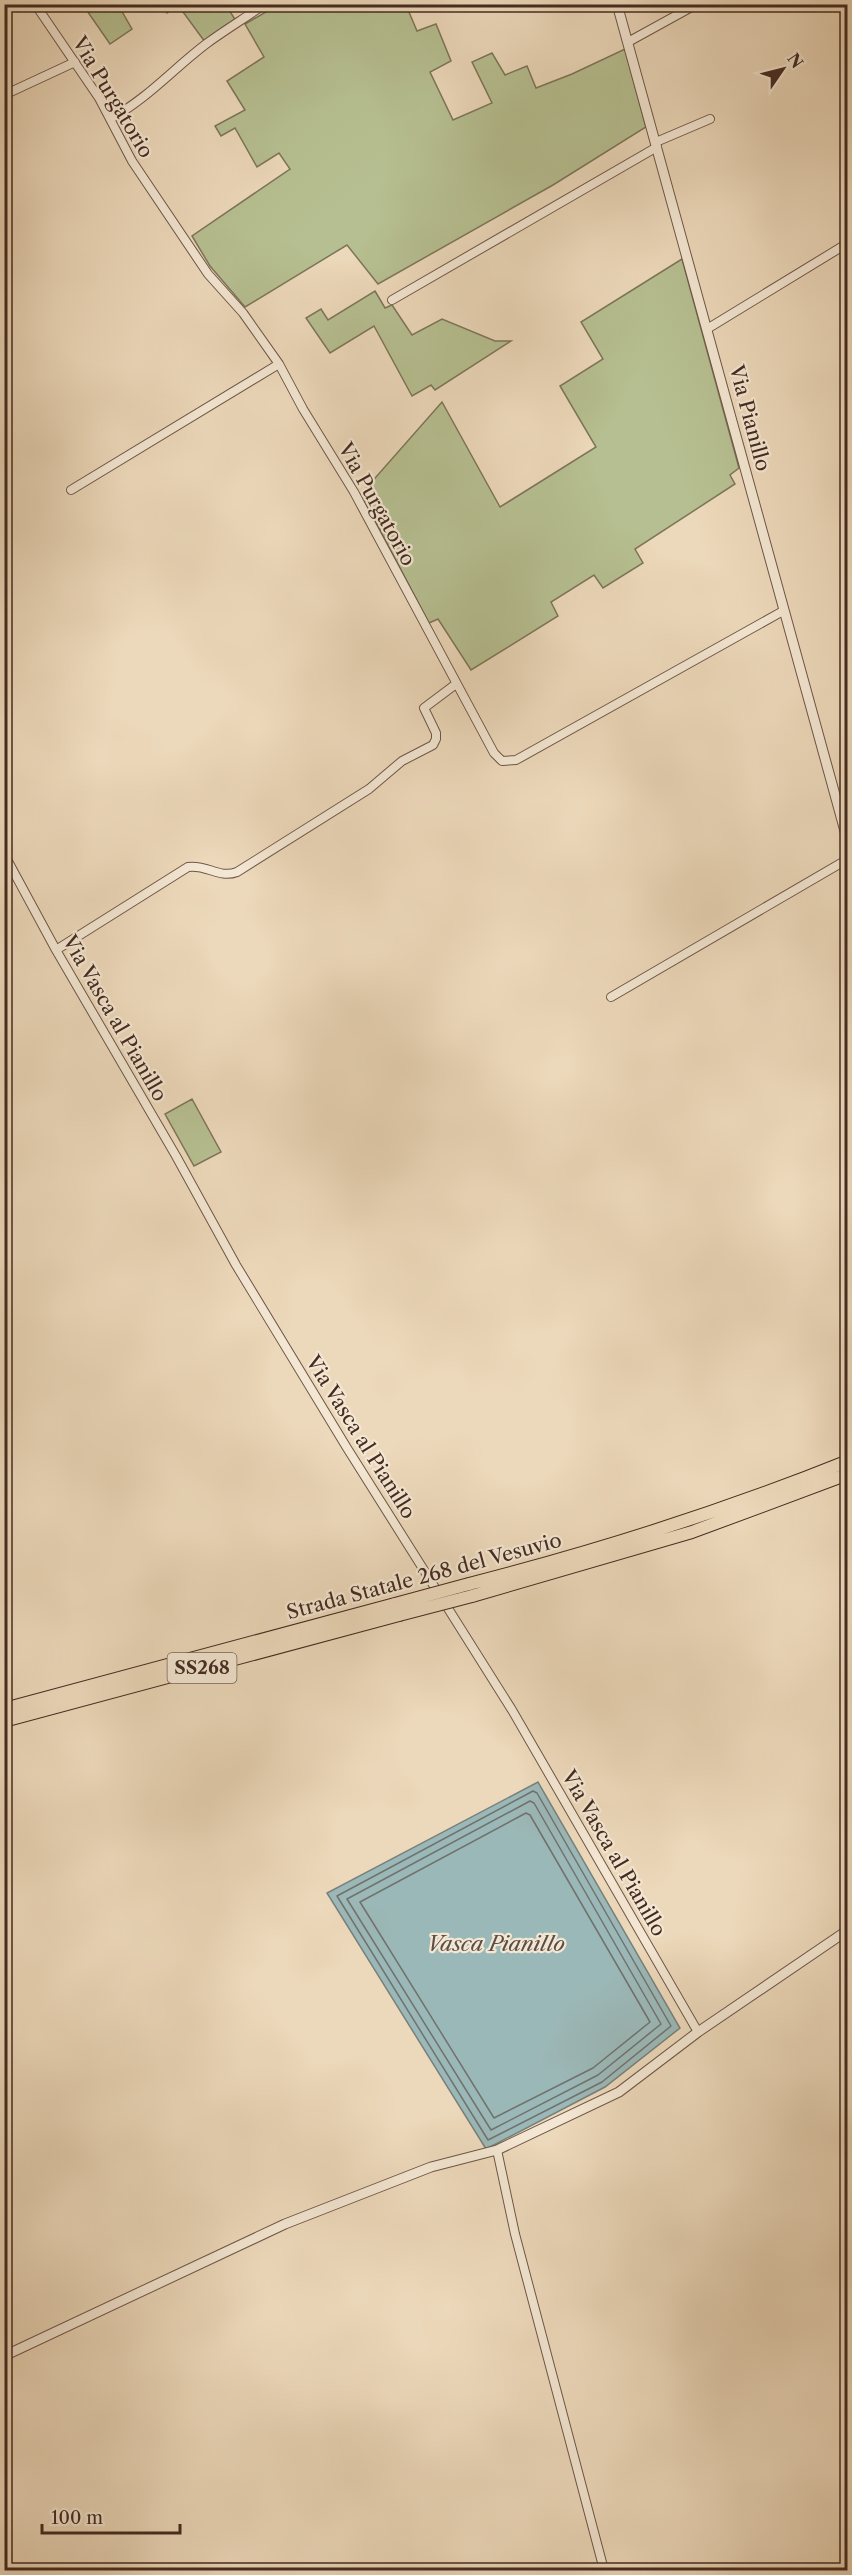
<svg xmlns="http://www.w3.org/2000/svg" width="852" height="2575" font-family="'Libre Caslon Text',serif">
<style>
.green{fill:#b6bf91;stroke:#7d7559;stroke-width:1.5}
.water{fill:#9bb8b8;stroke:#78807c;stroke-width:1.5}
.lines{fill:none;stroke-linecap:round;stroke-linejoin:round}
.shore{stroke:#70726c;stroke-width:1.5}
.minor-casing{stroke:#6e5647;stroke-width:10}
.tertiary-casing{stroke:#6e5647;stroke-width:11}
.trunk-casing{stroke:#442b21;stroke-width:14}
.minor{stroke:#f3e6d2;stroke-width:8}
.tertiary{stroke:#f3e6d2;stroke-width:9}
.trunk{stroke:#ecd8ba;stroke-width:12}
.trunk-bridge-casing{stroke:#442b21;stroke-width:14;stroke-linecap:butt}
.trunk-bridge{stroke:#ecd8ba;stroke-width:12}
.labels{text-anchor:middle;stroke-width:4.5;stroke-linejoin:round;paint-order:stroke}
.shield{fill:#f3e6d2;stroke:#786356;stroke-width:1.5}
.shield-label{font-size:18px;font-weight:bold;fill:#442b21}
.street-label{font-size:20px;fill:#442b21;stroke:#f3e6d2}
.water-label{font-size:21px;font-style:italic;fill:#5a4e47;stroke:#f3e6d2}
</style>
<rect width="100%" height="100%" fill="#ecd8ba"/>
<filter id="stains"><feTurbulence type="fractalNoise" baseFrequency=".00333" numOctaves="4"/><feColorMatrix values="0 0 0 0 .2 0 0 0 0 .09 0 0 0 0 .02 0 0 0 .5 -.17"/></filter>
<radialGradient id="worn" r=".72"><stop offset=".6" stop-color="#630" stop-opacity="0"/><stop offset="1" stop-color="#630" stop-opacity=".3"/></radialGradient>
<path class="green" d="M363 4 365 8 372 5H406L417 31 436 24 451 61 430 72 453 120 492 103 472 62 492 53 505 75 527 66 536 88 572 74 625 49 646 127 553 185 378 284 347 245 245 307 210 266 192 236 290 169 279 153 257 167 235 128 221 136 215 126 245 110 227 81 264 57 245 24 278 5Z
M83 5H126L120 8 132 29 110 44Z
M161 5H226L236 21 205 42 178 5 167 13Z
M682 259 739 468 730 475 735 484 635 549 643 563 603 588 594 575 551 602 558 616 471 670 438 619 429 623 361 494 442 402 500 507 596 447 560 386 603 359 581 322Z
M375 291 385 308 392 305 412 335 442 319 495 341H511L435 390 431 385 412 396 374 326 330 353 306 318 321 309 328 320Z
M192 1099 221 1152 194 1166 165 1114Z"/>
<path class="water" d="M538 1782 680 2028 605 2087 486 2149 327 1893Z"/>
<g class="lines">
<path class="shore" d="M533 1791 537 1793 671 2026 602 2082 488 2140 337 1896Z
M530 1801 534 1803 661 2024 598 2075 491 2130 347 1899Z
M526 1813 530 1815 650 2022 593 2068 494 2118 360 1902Z"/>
<defs>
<path id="minor" d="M35 4 99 98 132 161 208 274 243 313 279 364 303 409 354 492 494 753 502 761 516 760 783 611
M628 42 697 4
M4 95 75 62
M110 119C147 99 173 69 206 44 225 30 245 18 265 4
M656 142 710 119
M392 300 657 147
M707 329 848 243
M71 490 279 364
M4 854 56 950 176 1156 236 1265 347 1448 512 1710 698 2032
M56 950 188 867C207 864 219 879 237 872L369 789 402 761 433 745 436 739V733L424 708 456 684
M611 997 848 859
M497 2150 515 2234 604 2570"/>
<path id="tertiary" d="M617 4 848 842
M4 2356 285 2224 431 2167 497 2150 619 2092 698 2032 848 1930"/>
<path id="trunk" d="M469 1584C598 1551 724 1511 848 1461
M472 1596 692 1532 848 1474
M4 1709 395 1604
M4 1721 399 1615"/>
</defs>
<use href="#minor" class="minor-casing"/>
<use href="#tertiary" class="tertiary-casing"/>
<use href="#trunk" class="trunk-casing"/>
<use href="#minor" class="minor"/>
<use href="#tertiary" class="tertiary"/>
<use href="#trunk" class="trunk"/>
<defs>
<path id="trunk-bridge" d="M395 1604 469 1584
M399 1615 472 1596"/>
</defs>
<use href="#trunk-bridge" class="trunk-bridge-casing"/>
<use href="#trunk-bridge" class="trunk-bridge"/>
</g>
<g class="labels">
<rect class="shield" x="167.5" y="1653" width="69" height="30" rx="4.5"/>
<g class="shield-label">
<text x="202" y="1674">SS268</text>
</g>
<g class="street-label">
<text transform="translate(113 97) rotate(59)" y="7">Via Purgatorio</text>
<text transform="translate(750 418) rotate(75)" y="7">Via Pianillo</text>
<text transform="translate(377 504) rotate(61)" y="7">Via Purgatorio</text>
<text transform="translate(115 1018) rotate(60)" y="7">Via Vasca al Pianillo</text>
<text transform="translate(361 1437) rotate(58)" y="7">Via Vasca al Pianillo</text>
<text transform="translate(424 1576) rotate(-15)" y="7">Strada Statale 268 del Vesuvio</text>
<text transform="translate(614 1853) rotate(60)" y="7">Via Vasca al Pianillo</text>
</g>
<g class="water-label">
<text x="496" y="1951">Vasca Pianillo</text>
</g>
</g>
<rect width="852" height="2575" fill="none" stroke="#ecd8ba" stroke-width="24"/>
<rect x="6" y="6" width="840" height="2563" fill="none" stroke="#442b21" stroke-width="3"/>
<rect x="12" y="12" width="828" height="2551" fill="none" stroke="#442b21" stroke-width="1.5"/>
<g transform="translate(783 69) rotate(55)" stroke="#f3e6d2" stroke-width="4.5" paint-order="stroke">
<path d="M0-4.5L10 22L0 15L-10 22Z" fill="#442b21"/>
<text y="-9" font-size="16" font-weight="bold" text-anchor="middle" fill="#442b21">N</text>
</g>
<path d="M42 2524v9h138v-9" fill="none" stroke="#442b21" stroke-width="3"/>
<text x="51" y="2524" font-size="18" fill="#442b21" stroke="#f3e6d2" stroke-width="4.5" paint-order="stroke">100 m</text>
<rect width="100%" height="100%" filter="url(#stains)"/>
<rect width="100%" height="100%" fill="url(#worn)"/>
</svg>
